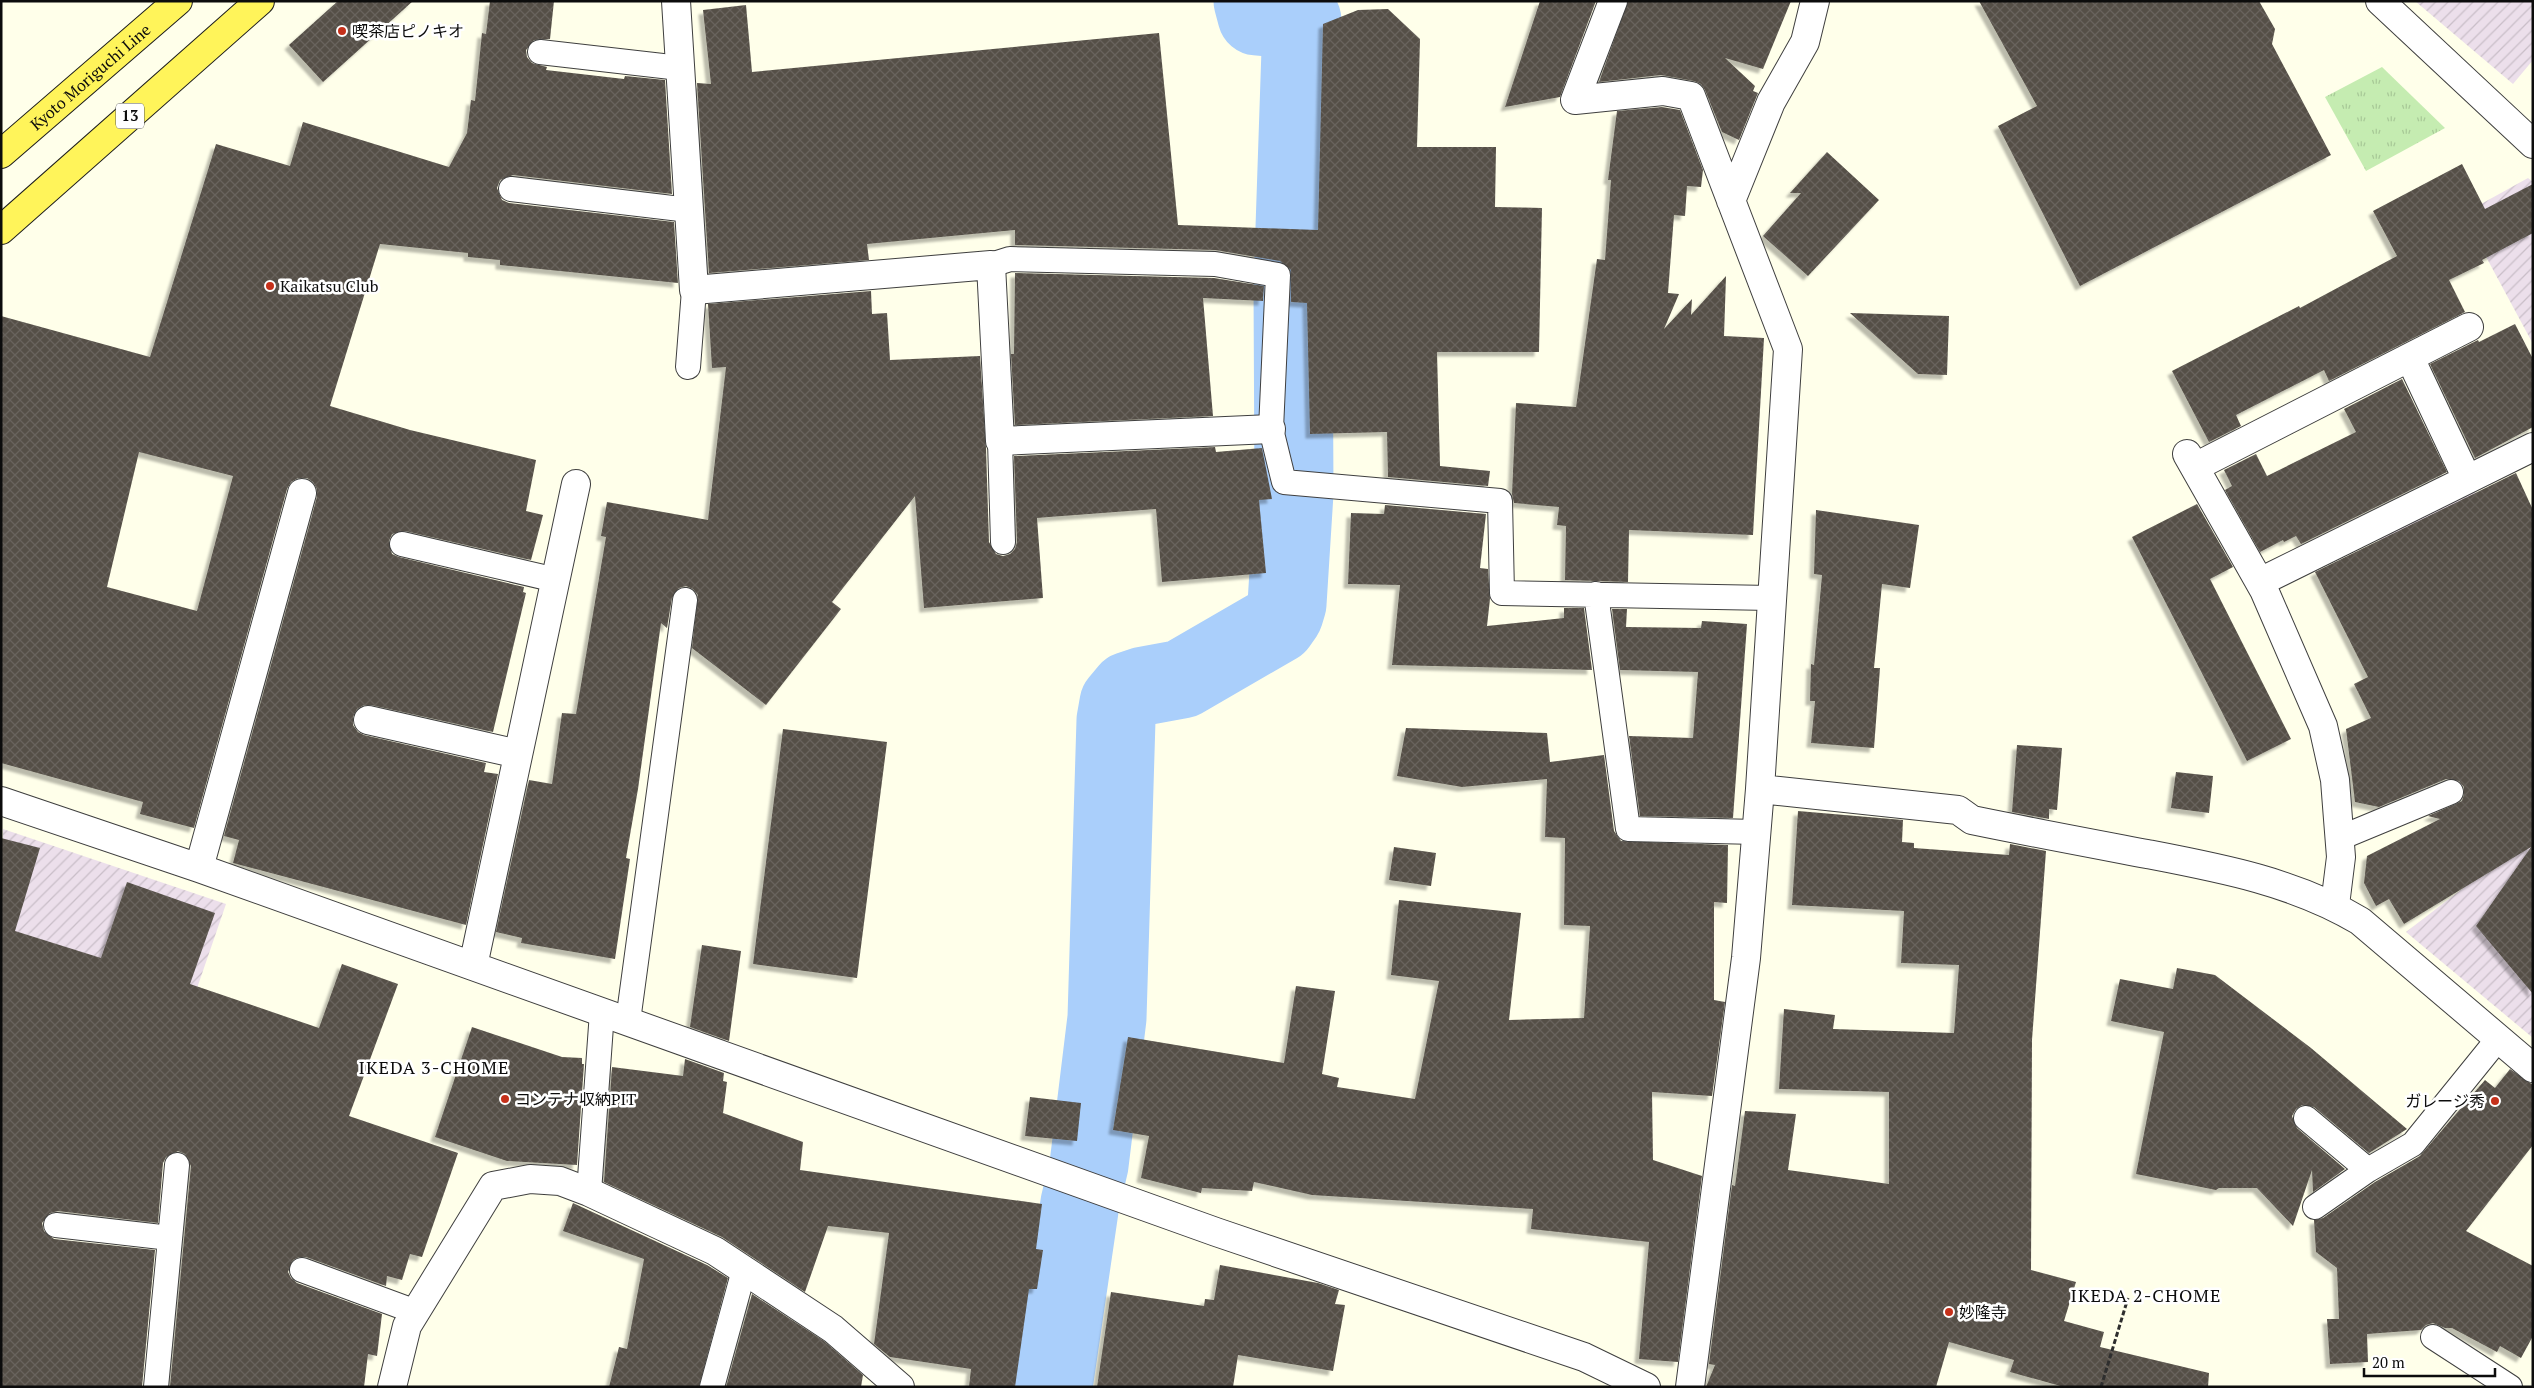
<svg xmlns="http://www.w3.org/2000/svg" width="2534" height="1388" font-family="'PT Serif','Noto Sans JP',serif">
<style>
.industrial{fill:url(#industrial-furrows)}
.park{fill:url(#park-tufts)}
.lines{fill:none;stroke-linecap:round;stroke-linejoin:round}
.river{stroke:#aacffb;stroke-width:79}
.building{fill:url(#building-cross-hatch);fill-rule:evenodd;filter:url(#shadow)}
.lane-casing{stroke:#3f3f3f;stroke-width:26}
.street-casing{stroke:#3f3f3f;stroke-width:30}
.primary-casing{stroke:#1d1d1d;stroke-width:30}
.path{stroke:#2e2e2e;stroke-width:3;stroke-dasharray:5 2.5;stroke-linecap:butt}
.lane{stroke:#fff;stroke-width:24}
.street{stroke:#fff;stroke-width:28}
.primary{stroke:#fff45a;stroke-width:28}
.poi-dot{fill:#c5301a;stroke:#fff;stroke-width:2}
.labels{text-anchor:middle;stroke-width:5;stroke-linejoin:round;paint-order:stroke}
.shield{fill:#fff;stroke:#555;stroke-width:1}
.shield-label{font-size:15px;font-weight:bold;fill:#0c0c0c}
.poi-label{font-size:16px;fill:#0c0c0c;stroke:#fff;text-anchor:start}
.street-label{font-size:16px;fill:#0c0c0c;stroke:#fff}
.neighbourhood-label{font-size:18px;letter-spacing:1px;fill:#0c0c0c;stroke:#fff}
</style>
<defs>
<pattern id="industrial-furrows" width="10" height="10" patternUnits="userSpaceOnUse" patternTransform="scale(1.25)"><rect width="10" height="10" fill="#ecdfeb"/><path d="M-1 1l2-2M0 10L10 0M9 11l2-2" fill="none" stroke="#c9bec8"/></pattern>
<pattern id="park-tufts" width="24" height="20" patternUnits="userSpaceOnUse" patternTransform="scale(1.25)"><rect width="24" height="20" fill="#c5ecb1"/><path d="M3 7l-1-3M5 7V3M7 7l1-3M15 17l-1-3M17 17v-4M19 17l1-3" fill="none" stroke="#a8c997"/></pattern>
<pattern id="building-cross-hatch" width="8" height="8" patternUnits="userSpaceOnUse" patternTransform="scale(1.25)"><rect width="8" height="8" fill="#554f47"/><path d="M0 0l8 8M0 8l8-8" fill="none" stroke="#68645d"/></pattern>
<filter id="shadow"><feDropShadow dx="-4.5" dy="4.5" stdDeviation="1" flood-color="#0004"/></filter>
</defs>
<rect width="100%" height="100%" fill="#ffffea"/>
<path class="industrial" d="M2415 1H2533V60L2513 84Z
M2528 178 2533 182V344L2463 214Z
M2474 490 2520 572 2533 835V1038L2406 932 2526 840 2379 538Z
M3 829 226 904 143 1145 1 1103Z"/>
<path class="park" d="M2382 67 2445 128 2366 171 2325 97Z"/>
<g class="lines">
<path class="river" d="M1053 1387 1080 1203 1089 1165 1107 1018 1116 720 1119 703 1129 691 1144 686 1182 679 1277 624 1284 614 1287 604 1294 493 1293 287 1302 20 1257 16 1253 1"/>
</g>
<path class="building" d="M338 1H413L323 82 289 45Z
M490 1H554L550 39 534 40 526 50 527 57 532 63 547 67 546 70 624 79 625 76 665 80 672 194 513 175 500 180 497 188 502 200 509 203 674 222 678 283 500 265V260L468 257V253L380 244 330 406 410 430 536 460 526 511 543 515 531 560 405 531 392 534 389 541 392 554 399 557 524 587 523 592 526 593 493 732 371 705H364L357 709 353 717V725L358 732 364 735 486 763 484 772 498 774 466 925 233 863 239 840 224 836 317 497V489L313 482 307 478H298L291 482 287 489 194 828 140 814 143 802 1 763V316L150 357 216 144 290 166 303 122 449 167 467 133 471 100 475 101 482 33 486 34ZM139 452 233 476 197 611 107 587Z
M1540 1H1596L1560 97 1505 107Z
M1628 1H1791L1763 69 1725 58 1755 86 1753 91 1758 93 1739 140 1722 132 1705 90 1701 84 1694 81 1661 75 1599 82Z
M1979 1H2259L2275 29 2272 44 2331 155 2080 286 1998 126 2037 106Z
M746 5 752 72 1159 33 1178 225 1318 230 1323 24 1358 10 1388 9 1420 39 1417 147H1496L1495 207 1542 208 1539 352H1437L1440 466 1490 471 1488 486 1388 477 1387 432 1310 434 1307 303 1291 302V270L1280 261 1215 250 1015 245V230L867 244 869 260 709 273 697 83 711 84 703 10Z
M1662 107 1680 110 1703 170 1701 187 1687 186 1685 216 1674 215 1668 293 1679 294 1664 329 1692 299 1691 315 1726 276 1724 336 1764 338 1753 535 1629 530 1628 582 1565 580 1566 526 1557 525 1559 507 1514 503 1512 494 1516 403 1576 407 1597 259 1605 260 1611 180H1608L1617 111Z
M1827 152 1879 200 1808 276 1763 236 1801 193H1790Z
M2462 164 2485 209 2533 184V233L2482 260 2484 263 2449 280 2465 312 2329 381 2324 370 2236 415 2241 426 2209 442 2172 371 2299 306 2300 308 2397 256 2373 211Z
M1015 273 1214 278 1264 286 1263 301 1203 298 1213 416 1015 425 1011 354H1014Z
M871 291 872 314 887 313 890 360 980 356 986 448 989 542 996 554 1003 556 1010 554 1015 549 1017 542 1014 456 1215 447 1216 452 1262 448 1272 499 1259 500 1266 573 1162 582 1156 509 1049 517 1037 518 1043 598 924 608 915 496 832 602 841 609 766 705 692 648 698 595 693 589 686 586 679 588 672 598 667 628 661 623 638 789 626 858 630 859 615 959 521 943 522 938 496 932 529 780 552 784 562 713 576 714 606 537 601 536 607 502 708 520 726 367 712 368 708 304Z
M1850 313 1949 316 1947 375 1918 374Z
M2515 324 2533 359V427L2475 458 2430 364 2478 340 2479 342Z
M2402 379 2447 472 2301 544 2296 536 2284 542 2283 540 2260 552 2225 490 2232 486 2224 470 2256 454 2267 476 2356 432 2344 409Z
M2516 473 2533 510V994L2476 926 2531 847 2404 924 2389 899 2376 906 2364 883 2367 856 2440 819 2428 816 2462 801 2464 794V787L2459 781 2446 779 2379 807 2355 802 2346 729 2371 718 2354 684 2368 677 2315 572Z
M2197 504 2233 567 2210 579 2291 739 2247 761 2132 537Z
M1385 505 1486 514 1480 568 1488 569 1490 599 1487 626 1564 618V608H1584L1592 670 1392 665 1400 585 1348 584 1351 513 1384 514Z
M1816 510 1919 525 1910 588 1882 584 1874 668H1880L1874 748 1811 743 1815 701H1810L1811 664 1814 665 1822 575 1814 574Z
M1612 609H1627L1626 627 1701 628 1702 621 1747 624 1733 818 1640 816 1629 736 1693 738 1698 672 1620 670Z
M1406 728 1547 733 1550 762 1604 755 1614 831 1621 841 1728 845 1727 903 1714 902V1000L1725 1002 1712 1096 1652 1092 1653 1160 1702 1176 1678 1362 1639 1359 1649 1242 1531 1229 1533 1209 1312 1195 1254 1182 1252 1191 1202 1188 1201 1193 1141 1178 1149 1136 1113 1130 1128 1037 1284 1063 1296 986 1335 991 1322 1074 1339 1078 1337 1087 1415 1099 1439 981 1391 975 1399 900 1521 913 1509 1020 1584 1018 1590 926 1564 925 1565 838 1545 837 1547 779 1462 787 1397 776Z
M783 729 887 742 857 978 753 964Z
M2017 745 2062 748 2057 810 2049 809V819L2012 812Z
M2176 772 2213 776 2209 813 2171 808Z
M1798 811 1903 820 1902 842 1914 843V848L2009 855 2010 844 2046 851 2032 1040 2031 1270 2076 1282 2064 1321 2104 1332 2100 1347 2209 1373 2208 1387H2064L2010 1372 2014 1360 1949 1342 1936 1387H1706L1715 1365 1709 1364 1732 1185 1735 1186 1745 1111 1796 1114 1788 1170 1889 1184V1092L1779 1089 1784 1009 1835 1015 1833 1029 1954 1033 1959 965 1901 963 1904 911 1792 905Z
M1 838 40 848 15 931 101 958 127 882 215 913 190 984 319 1028 342 964 398 984 349 1116 458 1153 422 1257 410 1254 402 1280 387 1276 386 1286 306 1257H299L293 1260 288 1272 291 1278 297 1283 382 1314 377 1356 368 1354 364 1387H170L191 1166 185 1154 178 1151 166 1157 163 1163 158 1223 58 1211 50 1213 42 1223 44 1231 54 1239 155 1250 142 1387H1Z
M1394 847 1436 853 1431 886 1389 880Z
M702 945 741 951 729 1041 690 1027Z
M2177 968 2215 975 2311 1048 2407 1129 2369 1153 2314 1107 2302 1105 2296 1109 2292 1116 2297 1128 2345 1169 2313 1192 2312 1170 2293 1226 2257 1188H2219L2216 1190 2136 1174 2164 1032 2111 1021 2120 979 2173 989Z
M472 1027 562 1057 582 1058V1064H584L577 1165 507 1161 435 1137Z
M685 1059 724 1073 723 1081 727 1082 723 1113 803 1142 800 1170 1042 1204 1036 1249 1043 1250 1037 1289H1029L1015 1387H969L971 1369 890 1357 874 1344 889 1233 828 1226 805 1292 722 1237 604 1182 612 1067 683 1076Z
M2510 1069 2533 1085V1145L2466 1231 2533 1266V1336L2521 1358 2500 1346 2497 1352 2452 1328H2445L2433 1323 2426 1325 2421 1330 2367 1334 2368 1362 2330 1364 2327 1319H2339L2337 1268 2316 1252 2314 1220 2323 1218 2375 1182 2420 1156 2485 1080 2495 1088Z
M1030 1097 1081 1103 1077 1141 1025 1136Z
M573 1203 707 1265 728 1278 699 1387H609L619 1347 627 1349 644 1259 563 1231Z
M1220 1265 1318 1283 1339 1290 1335 1304 1345 1305 1333 1371 1238 1355 1233 1387H1097L1111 1292 1204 1306 1205 1299 1214 1300Z
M752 1294 824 1341 863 1375 861 1387H726Z"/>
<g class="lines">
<defs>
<path id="lane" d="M540 52 680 68
M511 189 689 210
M991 265 1010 259 1215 264 1278 275 1271 429 1284 482 1500 501 1502 593 1771 598
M688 367 694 290
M1000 441 1003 542
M402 544 556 580
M1596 594 1628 829 1757 832
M2340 838 2451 792
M628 1021 685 600
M2306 1118 2368 1170 2413 1144 2498 1039
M589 1192 602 1012
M2315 1207 2368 1170
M56 1225 170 1238
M302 1270 416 1312
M2433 1337 2510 1387
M156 1387 177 1165
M712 1387 744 1270"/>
<path id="street" d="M676 1 694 290 991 265 1000 441 1271 429
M1613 1 1575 100 1663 91 1691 96 1788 349 1760 789 1746 958 1690 1387
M2380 1 2533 144
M1731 201 1771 102 1805 42 1815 1
M2410 358 2467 479
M2187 454 2264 590 2323 726 2335 780 2338 819 2341 857 2335 905
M2195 467 2469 327
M2260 582 2533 447
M368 720 518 754
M1760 789 1958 810 1972 820C2030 832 2089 843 2147 854 2220 868 2295 882 2360 921L2533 1068
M1 801 199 868 1216 1232 1584 1357 1646 1387
M199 868 302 493
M473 966 576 484
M392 1387 407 1326 493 1186 530 1179 560 1181 589 1192 715 1251 833 1329 900 1387"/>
<g id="primary">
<path id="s1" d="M1 154 178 1"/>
<path d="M1 230 260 1"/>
</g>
</defs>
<use href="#lane" class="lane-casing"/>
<use href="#street" class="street-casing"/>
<use href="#primary" class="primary-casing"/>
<path class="path" d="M2101 1387 2128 1298"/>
<use href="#lane" class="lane"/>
<use href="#street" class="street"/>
<use href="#primary" class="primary"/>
</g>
<g class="poi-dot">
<circle cx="342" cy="31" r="5"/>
<circle cx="270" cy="286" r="5"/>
<circle cx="505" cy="1099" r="5"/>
<circle cx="2495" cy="1101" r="5"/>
<circle cx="1949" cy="1312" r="5"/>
</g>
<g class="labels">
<rect class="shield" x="116" y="103.5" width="28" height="25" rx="4"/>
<g class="shield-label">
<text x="130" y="121">13</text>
</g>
<g class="poi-label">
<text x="352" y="37">喫茶店ピノキオ</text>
<text x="280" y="292">Kaikatsu Club</text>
<text x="515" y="1105">コンテナ収納PIT</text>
<text x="2485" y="1107" text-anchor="end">ガレージ秀</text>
<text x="1959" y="1318">妙隆寺</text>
</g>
<g class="street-label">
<text dy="6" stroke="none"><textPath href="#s1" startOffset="118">Kyoto Moriguchi Line</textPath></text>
</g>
<g class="neighbourhood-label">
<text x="434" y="1074">IKEDA 3-CHOME</text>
<text x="2146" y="1302">IKEDA 2-CHOME</text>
</g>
</g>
<rect width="2534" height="1388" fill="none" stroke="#0c0c0c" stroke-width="5"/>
<path d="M2364 1368v8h131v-8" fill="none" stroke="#0c0c0c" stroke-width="2.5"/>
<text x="2372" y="1368" font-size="15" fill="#0c0c0c" stroke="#ffffff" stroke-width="4" paint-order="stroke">20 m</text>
</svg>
